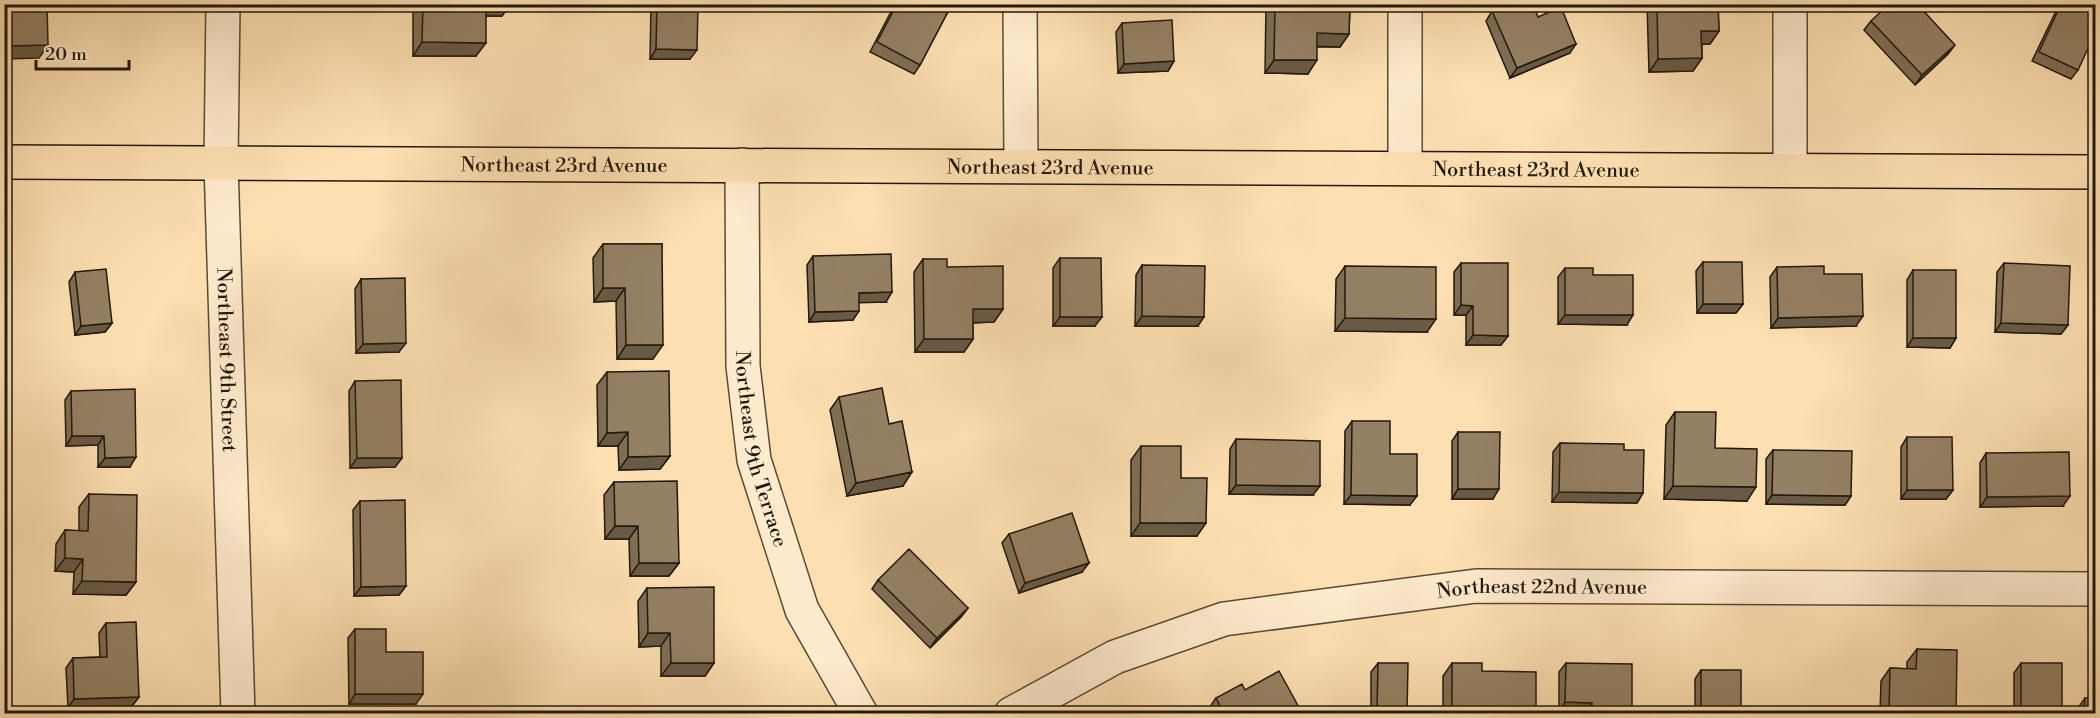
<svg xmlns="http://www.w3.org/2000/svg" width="2100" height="718" font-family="'Libre Bodoni',serif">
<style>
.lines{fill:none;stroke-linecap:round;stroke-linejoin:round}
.minor-casing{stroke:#594a37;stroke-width:36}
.major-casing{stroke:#22190e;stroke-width:36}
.minor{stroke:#feeacc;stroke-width:33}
.major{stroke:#fddfb1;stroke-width:33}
.wall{fill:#7f6e55;stroke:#22190e;stroke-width:1.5}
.shaded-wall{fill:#685a45;stroke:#22190e;stroke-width:1.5}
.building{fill:#948063;stroke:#22190e;stroke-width:1.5}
.labels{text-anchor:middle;stroke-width:5;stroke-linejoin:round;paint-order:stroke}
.street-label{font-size:20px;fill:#22190e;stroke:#feeacc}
</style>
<rect width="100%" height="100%" fill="#fddfb1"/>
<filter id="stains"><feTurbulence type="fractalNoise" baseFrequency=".00333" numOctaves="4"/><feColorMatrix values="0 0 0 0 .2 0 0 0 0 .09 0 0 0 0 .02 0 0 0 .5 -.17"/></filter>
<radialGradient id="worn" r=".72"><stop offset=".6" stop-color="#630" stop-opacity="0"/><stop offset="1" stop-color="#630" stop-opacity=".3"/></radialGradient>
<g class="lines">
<defs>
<g id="minor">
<path id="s1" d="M223 4 221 163 238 714"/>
<path d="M1020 4 1021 166"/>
<path d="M1405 4V167"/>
<path id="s2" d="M742 165 743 366 754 460 802 610 861 714"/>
<path d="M1790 170V4"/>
<path id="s3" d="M1011 714 1115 657 1224 619 1476 586 2096 589"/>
</g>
<g id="major">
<path id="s4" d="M4 162 2096 172"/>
</g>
</defs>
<use href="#minor" class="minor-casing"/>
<use href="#major" class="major-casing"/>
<use href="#minor" class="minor"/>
<use href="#major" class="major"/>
</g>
<path class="wall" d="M413 4H510L502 16H486L476 56H413Z
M651 4H698L690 59H650Z
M895 4H952L920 65 914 74 870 52Z
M1266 4H1350L1349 34 1340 47H1317L1308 74 1265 73Z
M1647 4H1718L1719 31 1710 44H1702V58L1693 71 1649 72Z
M2060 4H2070L2073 6 2074 4H2096L2078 70 2071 79 2032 61 2056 11Z
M1492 11 1538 17 1570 53 1510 78 1486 21Z
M1871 21 1948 54 1915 85 1864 30Z
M1122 23 1174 61 1168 71 1118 73 1116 32Z
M603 244H662L653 359H617L616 301 594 302 593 258Z
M813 256 886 302H859L853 320 809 322 807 265Z
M1060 258 1095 326H1053V268Z
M923 259 947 267 1003 309 994 322 973 323V339L964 352H915L914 272Z
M1703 262 1743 304 1736 313H1697L1696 271Z
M1461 263 1508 336 1501 345H1466V315H1454V272Z
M2004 263 2068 325 2061 334 1995 332 1997 272Z
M1142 265 1198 326H1135L1136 275Z
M1345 266 1427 332 1335 331 1336 279Z
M1777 267 1856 326 1771 328 1770 277Z
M1565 268 1627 325 1558 324V277Z
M1913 270 1956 338 1950 348 1907 347V280Z
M75 272 112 323 105 332 75 335 69 282Z
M361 279 399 352 356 353 355 289Z
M607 372 670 456 660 469 619 470 618 446H598L597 385Z
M355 381 402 458 395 467 350 468 349 391Z
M71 391 130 467H98V445L66 446 65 400Z
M839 397 903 486 847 496 830 410Z
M1675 412 1715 448 1747 501 1664 499 1666 425Z
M1352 421 1390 454 1410 505 1344 504 1345 431Z
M1458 432 1493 499H1452V441Z
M2096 436V504H2094L2095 437Z
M1907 437 1953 490 1946 499H1901V447Z
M1236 439 1313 495 1229 494 1230 449Z
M1560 443 1624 450 1643 493 1637 503 1552 502 1553 452Z
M1141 446 1181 478 1197 536H1131V460Z
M1773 450 1851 496 1845 505 1766 504V459Z
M1986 453 2063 506 1980 507V463Z
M614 482 679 563 669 576H630L629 539H605L604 495Z
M89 494 136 582 126 595 73 594 74 572 55 571 56 544 65 530 79 531V507Z
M360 501 406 586 399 595 354 596 353 510Z
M1009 534 1082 572 1019 593 1002 543Z
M878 580 968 608 961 617 930 648 872 589Z
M647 588 714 663 705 676H661V646L639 647 638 601Z
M106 623 139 697 132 706 68 708 66 668 73 658 100 657 99 633Z
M355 629 386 652 416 704H349L348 638Z
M1917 649 1956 714H1880L1881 681 1890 668 1907 669V662Z
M1378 663 1407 714H1350L1353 709H1371V672Z
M1452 663 1482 671 1536 714H1443V676Z
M1566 663 1632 714H1586V712H1559V672Z
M2021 663 2062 714H1990L1994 707H2014V673Z
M1701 670 1741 714H1695V679Z
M1245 690 1301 711 1300 714H1212L1209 708 1216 698Z
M2085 698 2096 714H2078V708Z"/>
<path class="shaded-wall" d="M485 4H510L502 16H477Z
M1701 31H1719L1710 44H1692Z
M1317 33 1349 34 1340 47 1308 46Z
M422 42 486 43 476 56H413Z
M1576 44 1570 53 1510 78 1517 68Z
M48 45 39 58 4 59V46Z
M1955 45 1948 54 1915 85 1922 75Z
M656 49 697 50 690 59H650Z
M1702 58 1693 71 1649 72 1658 59Z
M1274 60H1317L1308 74 1265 73Z
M1174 61 1168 71 1118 73 1124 64Z
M603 288H625L616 301 594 302Z
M892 292 886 302 852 303 859 293Z
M1703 304H1743L1736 313H1697Z
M1461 305 1473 306 1466 315H1454Z
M973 309H1003L994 322 964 323Z
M859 311 853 320 809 322 815 312Z
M1565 315H1633L1627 325 1558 324Z
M1142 316 1204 317 1198 326H1135Z
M1863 316 1856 326 1771 328 1778 318Z
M1060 317H1102L1095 326H1053Z
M1345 318 1436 319 1427 332 1335 331Z
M112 323 105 332 75 335 81 326Z
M2001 323 2068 325 2061 334 1995 332Z
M1473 335 1508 336 1501 345H1466Z
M1913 338H1956L1950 348 1907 347Z
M924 339H973L964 352H915Z
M406 343 399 352 356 353 363 344Z
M626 345H663L653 359H617Z
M628 432 618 446H598L607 433Z
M72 436H104L98 445 66 446Z
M670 456 660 469 619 470 628 457Z
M136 457 130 467H98L105 458Z
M357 458H402L395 467 350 468Z
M912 472 903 486 847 496 856 483Z
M1236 485 1320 486 1313 495 1229 494Z
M1673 486 1756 487 1747 501 1664 499Z
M1458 489H1499L1493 499H1452Z
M1907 490H1953L1946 499H1901Z
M1559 492 1643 493 1637 503 1552 502Z
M1351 495 1417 496 1410 505 1344 504Z
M1772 495 1851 496 1845 505 1766 504Z
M2070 496 2063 506 1980 507 1987 497Z
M1140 523H1206L1197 536H1131Z
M615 526H638L629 539H605Z
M65 558 83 559 74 572 55 571Z
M639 563H679L669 576H630Z
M1089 563 1082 572 1019 593 1025 583Z
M82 581 136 582 126 595 73 594Z
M406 586 399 595 354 596 361 587Z
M968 608 961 617 930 648 937 638Z
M648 633H670L661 646 639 647Z
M671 663H714L705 676H661Z
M355 694H423L416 704H349Z
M139 697 132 706 68 708 74 699Z
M1565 702 1592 703 1586 712H1559Z
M1889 711 1917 712 1916 714H1887Z"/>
<path class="building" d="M4 4H47L48 45 4 46Z
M423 4H486V43L422 42Z
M657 4H698L697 50 656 49Z
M897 4 921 5 922 4H952L920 65 877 42Z
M1275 4H1350L1349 34 1317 33V60H1274Z
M1509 4H1533L1538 17 1561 7 1576 44 1517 68 1492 11Z
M1657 4H1718L1719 31H1701L1702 58 1658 59Z
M1889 4H1917L1955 45 1922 75 1871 21Z
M2061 4H2070L2075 7 2076 4H2096V31L2078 70 2039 52Z
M1172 20 1174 61 1124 64 1122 23Z
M603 244H662L663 345H626L625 288H603Z
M891 254 892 292 859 293V311L815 312 813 256Z
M1060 258H1101L1102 317H1060Z
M923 259H947V267L1003 266V309H973V339H924Z
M1703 262H1742L1743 304H1703Z
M1461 263H1508V336L1473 335V306L1461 305Z
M2004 263 2070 266 2068 325 2001 323Z
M1142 265 1205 266 1204 317 1142 316Z
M1345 266 1436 267V319L1345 318Z
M1824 266V274H1862L1863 316 1778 318 1777 267Z
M1565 268H1593V275H1633V315H1565Z
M106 269 112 323 81 326 75 272Z
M1913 270H1956V338H1913Z
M405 278 406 343 363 344 361 279Z
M669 371 670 456 628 457V432L607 433V372Z
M401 380 402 458H357L355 381Z
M882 388 889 424 902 421 912 472 856 483 839 397Z
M135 389 136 457 105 458 104 436H72L71 391Z
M1675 412H1716L1715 448 1757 449 1756 487 1673 486Z
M1352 421H1390V454H1417V496L1351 495Z
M1458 432H1500L1499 489H1458Z
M1907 437H1952L1953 490H1907Z
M1236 439 1320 441V486L1236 485Z
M1560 443 1624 444V450H1644L1643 493 1559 492Z
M1141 446H1181V478H1207L1206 523H1140Z
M1773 450 1852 451 1851 496 1772 495Z
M2069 452 2070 496 1987 497 1986 453Z
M677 481 679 563H639L638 526H615L614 482Z
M89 494 137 495 136 582 82 581 83 559 65 558V530L88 531Z
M405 500 406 586 361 587 360 501Z
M1072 513 1089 563 1025 583 1009 534Z
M909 549 968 608 937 638 878 580Z
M714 587V663H671L670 633H648L647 588Z
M136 622 139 697 74 699 73 658 107 657 106 623Z
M355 629H386V652H423V694H355Z
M1917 649 1957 650 1956 714H1917V712L1889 711 1890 668 1916 669Z
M1378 663H1408L1407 714H1353V709L1377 710Z
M1452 663H1482V671L1536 672V714H1466V712H1452Z
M1566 663 1632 664V714H1592V703L1565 702Z
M2021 663H2062V714H1994V707H2021Z
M1701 670H1741V714H1701Z
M1279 671 1301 711 1297 714H1224L1216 698 1242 684 1245 690Z
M2085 698H2096V714H2084Z
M747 710V714H682V711Z"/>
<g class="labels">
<g class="street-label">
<text dy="7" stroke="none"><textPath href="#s4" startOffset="560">Northeast 23rd Avenue</textPath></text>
<text dy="7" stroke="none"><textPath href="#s4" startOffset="1046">Northeast 23rd Avenue</textPath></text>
<text dy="7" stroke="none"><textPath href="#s4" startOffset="1532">Northeast 23rd Avenue</textPath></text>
<text dy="7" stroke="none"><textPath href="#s1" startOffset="356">Northeast 9th Street</textPath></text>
<text dy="7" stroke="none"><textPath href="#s2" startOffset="286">Northeast 9th Terrace</textPath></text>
<text dy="7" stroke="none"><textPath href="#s3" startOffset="554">Northeast 22nd Avenue</textPath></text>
</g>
</g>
<rect width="2100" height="718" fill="none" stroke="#fddfb1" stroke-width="24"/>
<rect x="6" y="6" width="2088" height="706" fill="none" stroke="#22190e" stroke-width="3"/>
<rect x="12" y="12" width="2076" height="694" fill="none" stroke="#22190e" stroke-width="1.5"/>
<path d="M36 60v9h93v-9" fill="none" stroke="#22190e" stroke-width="3"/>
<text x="45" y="60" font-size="18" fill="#22190e" stroke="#feeacc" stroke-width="4.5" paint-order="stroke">20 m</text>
<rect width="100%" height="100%" filter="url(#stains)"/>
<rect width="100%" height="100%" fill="url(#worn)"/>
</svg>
